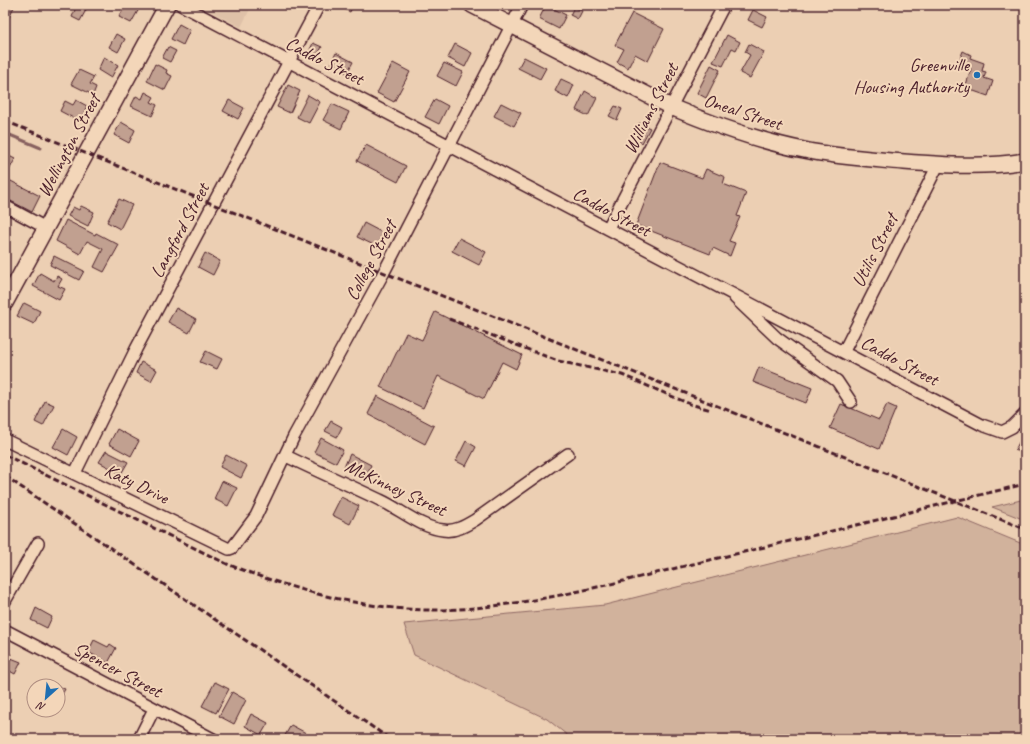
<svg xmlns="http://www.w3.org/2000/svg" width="1030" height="744" font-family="Caveat,sans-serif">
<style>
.built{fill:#dfc1a8}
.green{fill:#d1b29c;stroke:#8e6864}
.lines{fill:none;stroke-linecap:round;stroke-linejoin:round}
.stream{stroke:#87615e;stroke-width:3}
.building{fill:#c1a090;stroke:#4a1f2b}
.street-casing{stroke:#4a1f2b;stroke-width:14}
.secondary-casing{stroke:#4a1f2b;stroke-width:18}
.street{stroke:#f3d6b9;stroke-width:11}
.secondary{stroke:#f3d6b9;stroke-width:15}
.rail{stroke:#4a1f2b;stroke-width:3;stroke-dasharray:6 3;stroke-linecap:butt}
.poi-dot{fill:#1f6fb2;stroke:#f3d6b9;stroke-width:1.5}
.labels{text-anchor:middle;stroke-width:4;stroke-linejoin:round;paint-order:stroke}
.street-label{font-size:19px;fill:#4a1f2b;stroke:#f3d6b9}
.poi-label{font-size:19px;fill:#4a1f2b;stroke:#f3d6b9;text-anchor:end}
</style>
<rect width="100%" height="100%" fill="#eccfb3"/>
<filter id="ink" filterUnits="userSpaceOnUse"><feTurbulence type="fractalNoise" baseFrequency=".025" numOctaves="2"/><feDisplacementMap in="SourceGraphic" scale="8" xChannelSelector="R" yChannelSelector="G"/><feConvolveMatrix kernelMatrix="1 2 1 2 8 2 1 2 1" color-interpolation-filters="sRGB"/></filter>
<g filter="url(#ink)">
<path class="built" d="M199 5H252L241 27Z"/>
<path class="green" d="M1025 499V520L992 507Z
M957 517 1025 545V739H572L547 719 414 655 404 624 605 605Z"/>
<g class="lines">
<path class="stream" d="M5 133 41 148"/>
</g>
<path class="building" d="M5 5H15L8 19 5 18Z
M77 5 86 10 80 21 72 17Z
M126 5H131L139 9 131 23 119 17Z
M336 5H353L350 12Z
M546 5 566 15 559 29 539 19Z
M574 7 582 11 578 19 570 15Z
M753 10 767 17 762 27 748 20Z
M632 13 664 29 648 61 635 54 628 68 617 62 624 49 615 45Z
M179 24 190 30 183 45 171 39Z
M116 34 125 39 118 52 109 47Z
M727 35 740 42 736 50 732 48 723 66 713 62Z
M313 43 322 47 317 56 309 52Z
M455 44 472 53 465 67 448 58Z
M749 44 764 52 750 78 740 73 750 55 745 52Z
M168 47 176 51 170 62 162 58Z
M963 51 971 55 970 58 984 63 982 71 986 72 984 78 993 81 988 96 965 88 971 69 958 64Z
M336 53 353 62 347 73 330 65Z
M104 57 118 65 111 78 98 70Z
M524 57 546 68 540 79 518 68Z
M393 63 410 72 394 102 377 93Z
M444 63 463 72 456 86 437 76Z
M155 64 167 70 166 73 172 76 165 90 147 81Z
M711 65 720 70 706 98 697 93Z
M79 70 94 77 90 84 96 87 93 95 71 84Z
M561 79 574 85 568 98 555 91Z
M288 85 300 91 290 113 277 107Z
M585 91 597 98 588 116 576 110Z
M145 92 154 97 151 102 157 105 152 116 131 106 136 96 142 99Z
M308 95 320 102 309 123 297 117Z
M435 99 448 106 439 124 425 117Z
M76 100 87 106 79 121 60 111 65 101 73 105Z
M229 100 244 108 238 119 223 111Z
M501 103 521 113 514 126 494 116Z
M332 104 349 112 341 129 323 120Z
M615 106 622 109 617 120 609 116Z
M121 122 135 130 129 143 114 135Z
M639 123 650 128 642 143 632 137Z
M366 145 406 166 398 182 357 161Z
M5 154 15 159 5 178Z
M660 162 702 178 706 169 725 177 723 184 746 193 737 216 740 217 729 241 735 243 730 256 713 248 710 254 636 225Z
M5 178 40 196 32 212 5 198Z
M119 199 132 205 120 229 107 222Z
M81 206 94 212 88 226 68 216 73 207 79 210Z
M66 220 95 235 96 233 119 245 104 272 94 267 103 249 87 241 80 254 56 241Z
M364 223 385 234 378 247 357 237Z
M459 238 486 252 479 265 452 251Z
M205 253 220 261 213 275 198 267Z
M54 256 84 271 79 280 50 265Z
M40 273 54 281 57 276 62 279 58 286 65 289 59 300 33 286Z
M24 303 40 311 34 324 17 316Z
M176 308 196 319 189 333 168 322Z
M435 312 522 355 516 369 502 362 484 399 438 376 423 408 380 387 406 333 422 340Z
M206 351 222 359 217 369 200 362Z
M141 362 157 370 151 381 136 373Z
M759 367 812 388 806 403 753 382Z
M377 396 434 426 425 444 368 414Z
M45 401 54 405 43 426 35 422Z
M841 404 879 420 887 404 896 408 879 449 830 428Z
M331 421 342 427 337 437 325 431Z
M63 429 77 437 68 455 53 447Z
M117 429 139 441 131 456 109 444Z
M1025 431V455L1015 450Z
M321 438 343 450 336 463 314 452Z
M466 441 476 447 466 466 456 461Z
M106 451 128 462 121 474 99 462Z
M350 454 371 465 365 478 344 467Z
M226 455 247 466 241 478 220 467Z
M222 481 237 488 228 506 214 499Z
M341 497 359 506 350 524 332 515Z
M36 608 52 617 47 628 31 620Z
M94 640 108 647 110 644 116 648 108 663 88 652Z
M5 651 11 654 5 666Z
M11 658 21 662 15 674 6 669Z
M215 682 229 689 216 713 202 706Z
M58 686 65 689 58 702Z
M232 692 246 700 234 724 219 716Z
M251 714 268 723 261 735 245 726Z
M291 725 306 733 302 739H283Z"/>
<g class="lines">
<defs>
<path id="street" d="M181 5 982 425 1002 432 1012 427 1025 414
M5 206 46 228
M608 228 724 5
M735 298 777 338 837 381 851 402
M844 351 938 165
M5 440 229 549 232 548 256 516 294 436 384 272 522 5
M286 456C317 471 349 485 380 500 400 509 421 528 443 530 455 532 465 526 475 520L568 454
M75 473 136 349 319 5
M5 601 38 543
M5 630 213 739
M139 739 154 709"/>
<path id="secondary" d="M472 5 671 107C714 125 758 141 804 150 837 157 870 159 904 162 944 165 984 168 1025 161
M5 303 167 5"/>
</defs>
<use href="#street" class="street-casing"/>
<use href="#secondary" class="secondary-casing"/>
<use href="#street" class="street"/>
<use href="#secondary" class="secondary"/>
<path class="rail" d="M5 121 1025 529
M449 319 558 361 622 375 690 404 711 410
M5 455 227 564C293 590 367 611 439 610 524 608 610 584 693 564 804 538 914 511 1025 484
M5 476 390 739"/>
</g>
</g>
<circle class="poi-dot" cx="977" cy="75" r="4"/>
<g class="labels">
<g class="street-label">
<text transform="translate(325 60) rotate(27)" y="7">Caddo Street</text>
<text transform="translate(650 108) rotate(-63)" y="7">Williams Street</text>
<text transform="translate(743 111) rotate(18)" y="7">Oneal Street</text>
<text transform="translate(68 145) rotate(-62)" y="7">Wellington Street</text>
<text transform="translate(612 211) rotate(28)" y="7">Caddo Street</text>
<text transform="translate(179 230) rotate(-62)" y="7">Langford Street</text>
<text transform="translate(874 250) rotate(-63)" y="7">Utilis Street</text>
<text transform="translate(370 260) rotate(-62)" y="7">College Street</text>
<text transform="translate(900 360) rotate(28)" y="7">Caddo Street</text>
<text transform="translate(137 483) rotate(26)" y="7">Katy Drive</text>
<text transform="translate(396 487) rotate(25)" y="7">McKinney Street</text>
<text transform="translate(118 669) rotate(28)" y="7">Spencer Street</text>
</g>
<g class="poi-label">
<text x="969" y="71">Greenville<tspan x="969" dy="22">Housing Authority</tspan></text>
</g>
</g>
<rect width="1030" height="744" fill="none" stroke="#f3d6b9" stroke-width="20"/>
<rect x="10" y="10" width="1010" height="724" fill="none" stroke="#4a1f2b" stroke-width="1.5" filter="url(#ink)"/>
<g transform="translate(46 698) rotate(207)"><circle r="19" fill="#f3d6b9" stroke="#af8d80"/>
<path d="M0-3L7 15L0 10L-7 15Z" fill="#1f6fb2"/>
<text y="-6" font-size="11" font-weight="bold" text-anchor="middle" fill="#4a1f2b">N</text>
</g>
</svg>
